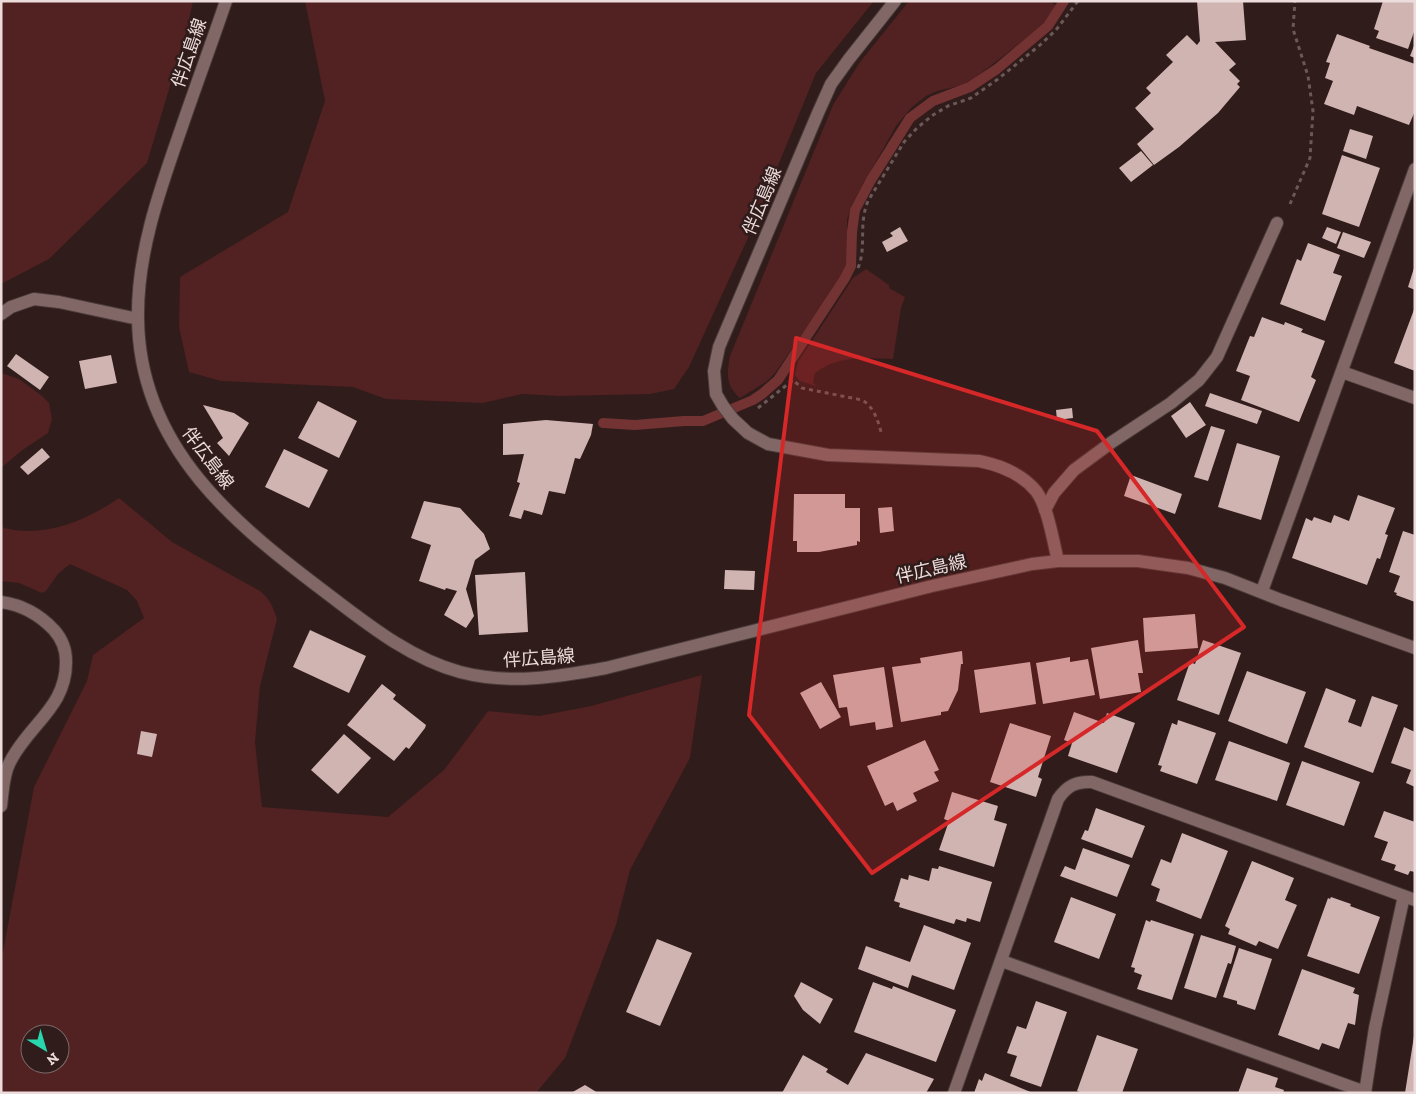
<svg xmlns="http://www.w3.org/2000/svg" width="1416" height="1094" font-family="'Zilla Slab','Noto Sans JP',serif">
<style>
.green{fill:#522121;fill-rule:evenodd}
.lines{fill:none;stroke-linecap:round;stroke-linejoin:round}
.stream{stroke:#743333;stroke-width:10}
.building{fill:#d0b4b2}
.minor-casing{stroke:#4a3a39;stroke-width:14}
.tertiary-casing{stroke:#4a3a39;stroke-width:14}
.secondary-casing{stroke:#4a3a39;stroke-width:14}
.path{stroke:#6b5958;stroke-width:3;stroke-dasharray:4 4;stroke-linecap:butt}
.minor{stroke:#816866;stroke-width:12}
.tertiary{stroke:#816866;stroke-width:12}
.secondary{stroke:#816866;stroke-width:12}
.marked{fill:#d62828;fill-opacity:0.2;stroke:#d62828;stroke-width:4;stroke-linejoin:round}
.labels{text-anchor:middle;stroke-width:5;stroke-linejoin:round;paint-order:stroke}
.street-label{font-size:18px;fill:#ecdddc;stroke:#301c1b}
</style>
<rect width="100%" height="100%" fill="#301c1b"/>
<path class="green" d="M1 1H193L187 29 147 163 49 259 1 284Z
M305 1H874L816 73 752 229 689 367 674 389 650 394 559 396 522 394 483 403 386 399 353 387 221 381 189 372 179 327 180 277 288 212 325 101Z
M909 1H1048L1058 6 1048 21 971 81 963 85 937 91 926 96 912 107 896 126 851 206 847 220 848 261 842 278 775 373 767 381 740 398C725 385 727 374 730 356L833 105 860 62Z
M866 269 889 285V288L905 297 901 308 893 359C865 358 837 355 815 373L813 382 816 386 800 381 795 375 798 362 853 278Z
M1 373 19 379 41 395 49 403 52 419 48 433 21 451 1 468Z
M119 498 172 542 260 591C270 599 273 607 277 619L260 686 255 742 262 807 388 817 444 770 488 711 539 716 591 706 702 675 690 758 630 870 616 925 565 1058 536 1093H1V962L34 787 87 681 93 655 144 618 137 601 127 590 70 564 58 574 46 591 42 593 19 583 1 581V524L4 528C45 538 85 521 119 498ZM30 1034H60V1064H30Z"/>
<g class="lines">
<path class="stream" d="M603 423 635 425 684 421H703L753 400 762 394 778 380 845 278 851 266 852 232 855 210 871 180 910 118 933 101 970 87 997 69 1048 26 1064 1"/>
</g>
<path class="building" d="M1197 1H1243L1246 40 1215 42 1236 64 1229 70 1240 81 1237 84 1240 87 1218 113 1179 147 1154 165 1137 144 1154 129 1135 108 1151 93 1146 88 1173 62 1166 55 1187 35 1197 45 1200 41Z
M1383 1H1415V29L1408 49 1376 38 1379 31 1374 29Z
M1337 34 1370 46 1369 48 1415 64V111L1409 125 1357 106 1354 115 1324 104 1333 81 1325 78 1330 63 1326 62Z
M1415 43V58L1410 56Z
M1350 129 1373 136 1366 159 1343 151Z
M1141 151 1153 165 1131 182 1119 168Z
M1342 155 1380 168 1359 227 1322 214Z
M900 227 908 241 887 252 882 242 893 236 890 233Z
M1327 227 1341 232 1336 244 1322 238Z
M1343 232 1371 242 1364 258 1337 248Z
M1308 243 1340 255 1333 273 1342 276 1325 321 1280 304 1297 259 1301 261Z
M1414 268H1415V290L1408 287Z
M1415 307V371L1394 363Z
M1262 317 1284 325 1285 322 1303 329 1301 332 1325 341 1311 377 1316 380 1299 422 1241 400 1250 376 1236 371 1250 336 1254 337Z
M16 354 49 377 40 390 7 366Z
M111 355 117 383 85 389 79 361Z
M1210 393 1262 411 1257 424 1205 406Z
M318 401 357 421 339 458 298 438Z
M1190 402 1206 425 1186 438 1171 416Z
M203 405 234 413 249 423 229 456 217 443 223 438Z
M1072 408 1073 418 1057 420 1056 410Z
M546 420 593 424 591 435 580 459 575 458 565 494 549 491 542 515 524 510 521 519 509 516 520 483 517 482 524 454 503 455V424Z
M1211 426 1225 430 1208 481 1194 477Z
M1237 443 1280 456 1261 520 1218 507Z
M42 448 50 457 28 475 20 467Z
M284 449 328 470 309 508 265 487Z
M1131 475 1182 494 1175 514 1124 496Z
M794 494H845V508H860V542L857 541V545L819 552H797V541H793Z
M1358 495 1395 508 1385 534 1388 535 1380 559 1377 558 1367 585 1292 558 1306 518 1312 521 1314 517 1331 523 1334 515 1349 521Z
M424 501 460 508 484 534 490 549 475 560 466 589 474 616 466 628 444 615 457 591 446 588 445 590 419 581 431 545 411 538Z
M892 507 894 531 880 533 878 508Z
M1403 531 1415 535V602L1396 595 1397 593 1394 592 1400 576 1389 572Z
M725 570 755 571 754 590 724 589Z
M525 572 528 632 479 635 475 575Z
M1195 614 1198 648 1145 652 1143 618Z
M310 630 366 656 349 693 293 667Z
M1138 640 1143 673H1138L1141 692 1100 699 1091 648Z
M1203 640 1241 653 1219 715 1177 700 1190 662 1195 664Z
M962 651 963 664H961L958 690 948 711 941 712V715L901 722 892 667 921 663 920 658Z
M1070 657V662L1088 659 1095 695 1043 704 1036 663Z
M1030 662 1036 704 980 713 974 670Z
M884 667 893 727 876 730 875 722 850 726 847 707 839 708 833 675Z
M1247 671 1306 692 1287 744 1228 721Z
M821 682 841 717 820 729 800 693Z
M382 684 396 695 393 699 426 725 425 728 409 749 406 747 394 761 347 725Z
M1326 688 1356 700 1348 722 1361 727 1372 696 1398 705 1373 773 1304 747Z
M1074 712 1104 723 1107 713 1135 723 1117 773 1068 756 1072 743 1064 740Z
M1178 720 1216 733 1197 784 1160 771 1162 766 1158 765 1172 723 1177 725Z
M1010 723 1051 736 1038 777 1042 779 1036 797 990 782Z
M1404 727 1415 732V787L1406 783 1411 770 1391 763Z
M141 731 157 734 152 757 137 754Z
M344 734 371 758 338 794 311 770Z
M925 740 939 770 934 772 939 781 913 793 917 801 897 811 893 802 885 806 867 766Z
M1229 741 1290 763 1277 801 1215 780Z
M1302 761 1360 782 1344 826 1286 805Z
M952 792 998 806 994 820 1007 824 994 867 939 850 949 821 944 819Z
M1096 808 1145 826 1132 858 1081 839 1085 830 1088 831Z
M1384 811 1415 822V872L1410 871 1408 875 1394 870 1396 865 1381 860 1388 842 1374 837Z
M1182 833 1228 851 1201 919 1156 901 1160 889 1151 885 1161 859 1171 863Z
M1083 848 1130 865 1117 897 1060 876 1065 866 1075 870Z
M1252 861 1294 878 1285 900 1297 905 1278 949 1259 941 1256 946 1228 934 1230 929 1225 926Z
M939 866 992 882 980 922 967 918 966 922 956 919 954 924 899 907 900 903 894 901 901 878 908 880 909 875 929 881 932 868 938 869Z
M1071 897 1116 914 1099 959 1054 942Z
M1331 897 1351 904 1350 906 1380 917 1359 974 1307 956 1328 898 1330 899Z
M1146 920 1150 922 1151 920 1194 934 1172 1000 1137 989 1142 975 1134 972 1135 968 1131 967Z
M924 925 971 943 954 990 912 975 908 988 858 969 866 946 910 962Z
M1201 935 1236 946 1231 964 1228 963 1216 998 1184 988Z
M657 939 692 953 660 1026 626 1012Z
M1239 948 1272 959 1255 1010 1237 1004V1001L1223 997Z
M1302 969 1355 988 1353 993 1359 995 1355 1025 1348 1023 1339 1049 1322 1043 1319 1050 1278 1035Z
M801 982 833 999 820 1024 803 1010 794 996Z
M873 982 892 989 893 986 956 1010 936 1062 854 1032Z
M1036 1001 1067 1012 1041 1087 1010 1076 1017 1056 1007 1053 1017 1026 1026 1029Z
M1097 1035 1138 1049 1122 1093H1082L1077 1091Z
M1414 1036 1415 1093H1405Z
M866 1053 934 1079 926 1093H782L803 1055 828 1069 826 1072 848 1085Z
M1247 1068 1278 1078 1275 1087 1284 1090 1283 1093H1238Z
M985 1073 1033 1093H974L979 1079 982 1081Z
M585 1085 598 1093H571Z"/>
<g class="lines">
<defs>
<path id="minor" d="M1342 372 1415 398
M1045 510 1054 493 1074 470 1112 442 1171 403 1199 380 1217 357 1277 223
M1262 591 1415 169
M1002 961 1365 1092
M954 1093 1058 799C1067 786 1076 781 1092 782L1415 900
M1365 1093 1375 1028 1404 896"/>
<path id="tertiary" d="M1058 561H1138L1188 568 1225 578 1281 600 1415 648"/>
<path id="secondary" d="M226 1C211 45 195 88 180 132 159 192 137 254 138 318 139 449 237 526 333 598 371 627 412 659 460 672 509 685 557 677 606 668L932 586 1032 564 1058 561C1053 541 1048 507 1036 491 1022 474 999 465 979 461L828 455 768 444 748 433 733 419 723 406 716 394 714 371 719 347 818 113 831 84 849 59 895 1
M1 314 11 307 34 299 59 302 138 319
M1 602C23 605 39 614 54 630 62 639 66 649 66 661 67 707 29 724 10 762 3 775 3 791 1 806"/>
</defs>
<use href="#minor" class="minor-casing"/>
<use href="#tertiary" class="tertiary-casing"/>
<use href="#secondary" class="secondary-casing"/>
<path class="path" d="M1290 204 1310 158 1313 111 1308 76 1293 29 1295 1
M858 268C867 246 858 225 868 201L904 142 917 128 933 115 948 106 971 98 998 79 1040 45 1056 30 1078 1
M758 408 793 380 802 388 862 400C873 406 878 420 881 432"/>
<use href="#minor" class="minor"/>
<use href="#tertiary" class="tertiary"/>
<use href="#secondary" class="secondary"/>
</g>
<path class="marked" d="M796 338 1097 431 1244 627 872 873 749 715Z"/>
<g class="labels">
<g class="street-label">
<text transform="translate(189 53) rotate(-71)" y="6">伴広島線</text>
<text transform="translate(762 201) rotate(-67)" y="6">伴広島線</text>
<text transform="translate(208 458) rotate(53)" y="6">伴広島線</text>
<text transform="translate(931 569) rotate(-13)" y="6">伴広島線</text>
<text transform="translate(539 658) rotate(-4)" y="6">伴広島線</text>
</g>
</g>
<rect width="1416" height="1094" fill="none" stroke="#ecdddc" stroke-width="5"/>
<g transform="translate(45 1049) rotate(142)"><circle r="24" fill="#301c1b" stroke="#7b6968"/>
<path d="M0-4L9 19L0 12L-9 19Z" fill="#28d5ad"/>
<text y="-8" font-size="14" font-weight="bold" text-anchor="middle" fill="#ecdddc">N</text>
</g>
</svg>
